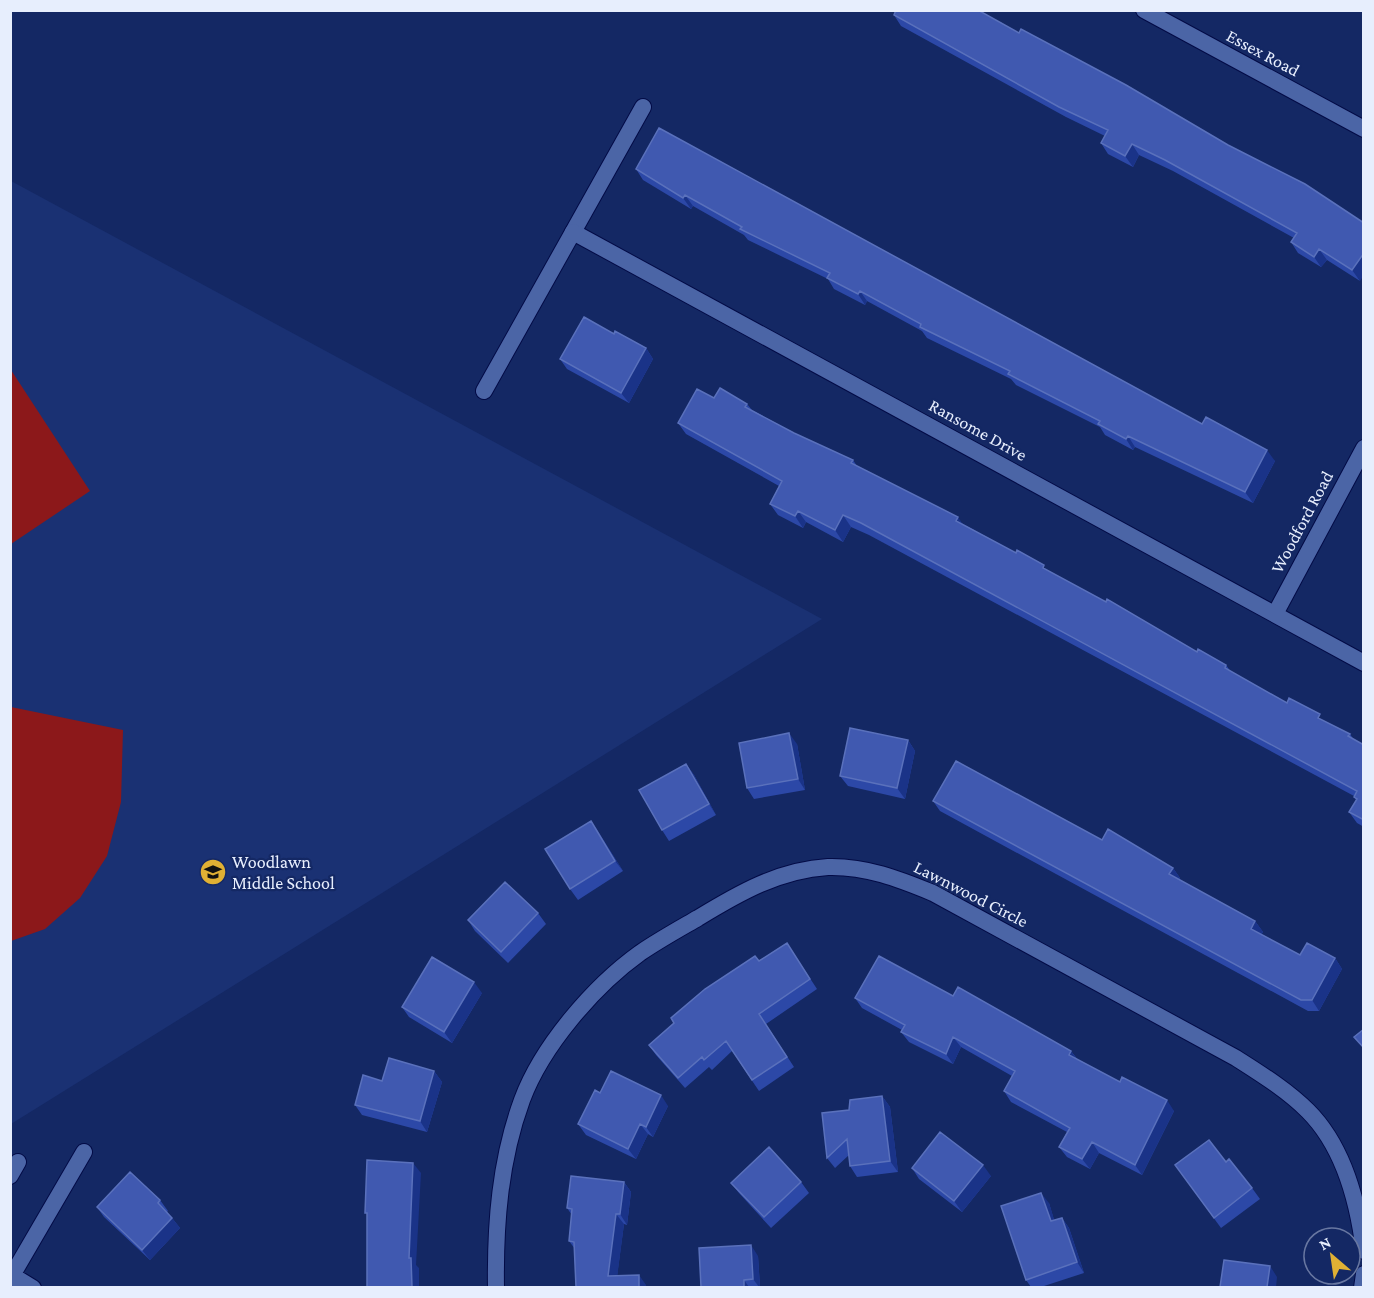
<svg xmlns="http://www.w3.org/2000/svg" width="1374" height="1298" font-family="'Crimson Pro',serif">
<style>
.built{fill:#1a3173}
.green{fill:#8c181a}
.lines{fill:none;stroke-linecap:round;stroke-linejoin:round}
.service-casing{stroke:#030b46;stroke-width:18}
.minor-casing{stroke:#030b46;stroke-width:18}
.tertiary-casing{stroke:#030b46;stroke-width:18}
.service{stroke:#4b65a6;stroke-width:16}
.minor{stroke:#4b65a6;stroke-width:16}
.tertiary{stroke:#4b65a6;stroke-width:16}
.wall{fill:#2c48a7}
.shaded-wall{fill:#1a3388}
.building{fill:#4059b0;stroke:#5a71bc;stroke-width:1.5}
.labels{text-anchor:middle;stroke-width:4.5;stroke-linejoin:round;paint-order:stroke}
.street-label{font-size:18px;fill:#e7eefd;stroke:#142864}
.poi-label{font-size:18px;fill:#e7eefd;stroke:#142864;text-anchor:start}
</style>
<rect width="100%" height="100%" fill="#142864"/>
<path class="built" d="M11 181 822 619 11 1124Z"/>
<path class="green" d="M11 370 90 491 11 544H10Z
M11 707 123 730 121 802 107 856 80 898 45 929 11 941Z"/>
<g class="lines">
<defs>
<path id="service" d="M484 391 643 107"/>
<path id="minor" d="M573 232 1364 663
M1275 614 1364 448
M10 1176 18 1162
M10 1274 33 1288
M10 1279 84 1152
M496 1288C495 1224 500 1160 522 1100 542 1046 594 986 640 953 659 940 679 929 698 918 739 893 779 870 828 867 866 866 899 879 933 893L1236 1058C1261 1074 1287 1090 1308 1111 1344 1147 1358 1202 1364 1251
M1362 1288 1364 1274"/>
<path id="tertiary" d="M1144 10 1364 129"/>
</defs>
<use href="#service" class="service-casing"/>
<use href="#minor" class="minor-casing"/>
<use href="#tertiary" class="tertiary-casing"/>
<use href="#service" class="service"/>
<use href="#minor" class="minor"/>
<use href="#tertiary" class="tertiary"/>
</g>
<path class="wall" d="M894 15 1019 33 1228 145 1305 184 1360 281 1327 260 1321 267 1298 253 1291 242 1294 238 1173 171 1139 155 1133 167 1108 154 1101 143 1105 136 1066 117 901 26Z
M636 169 1202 424 1275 461 1253 503 1135 447 1133 450 1105 435 1100 427 1016 385 1011 379 927 338 922 331 867 301 865 305 834 289 828 279 748 240 744 235 693 206 691 209 643 180Z
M614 334 646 348 653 359 629 403 567 369 560 359Z
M714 398 747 404 752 410 794 433 853 460 857 466 1197 652 1226 665 1231 672 1287 703 1350 734 1354 740 1364 745V827L1357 823 1349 812 1356 800 1354 797V796L869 535 851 527 843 542 806 522 803 528 778 515 770 504 779 486 686 434 678 423Z
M908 740 915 751 905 799 848 786 840 776Z
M797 744 805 790 754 799 747 788Z
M686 764 694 775 716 815 669 841 662 830Z
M933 801 1102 840 1173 868 1180 878 1179 880 1255 921 1263 932 1261 935 1300 955 1335 958 1342 969 1319 1011H1308L940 811Z
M591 821 623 871 578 900 570 889Z
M538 913 546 924 508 963 475 931 468 920Z
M787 943 817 989 766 1024 794 1067 759 1091 732 1051 712 1070 709 1067 685 1088 656 1055 649 1045 759 961Z
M482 993 452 1043 409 1017 402 1007Z
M953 996 1071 1051 1078 1060 1174 1111 1142 1175 1099 1153 1090 1169 1067 1157 1059 1147 1067 1132 1011 1102 1004 1091 1012 1076 961 1047 953 1064 909 1042 901 1032 902 1030 862 1008 855 998Z
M434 1071 442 1082 427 1132 362 1115 355 1105 382 1081Z
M600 1093 668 1106 653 1137 648 1134 636 1159 586 1135 578 1124Z
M882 1096 890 1107 898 1172 857 1177 850 1166 849 1155 835 1168 827 1158 849 1110Z
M1226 1162 1252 1188 1260 1199 1221 1228 1175 1165Z
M912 1168 991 1176 962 1212 919 1179Z
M624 1182 631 1192 627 1225 624 1224 617 1276 646 1285 576 1287 575 1249 569 1241 572 1215 567 1208Z
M801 1182 809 1193 771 1228 739 1193 731 1183Z
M160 1200 168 1211 167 1212 172 1218 180 1228 150 1260 104 1217 97 1207Z
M1049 1203 1054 1220 1062 1218 1069 1228 1084 1273 1041 1287H1031L1026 1280Z
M758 1256 760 1287H701Z"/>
<path class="shaded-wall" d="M1132 144 1139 155 1133 167 1125 156Z
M685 195 693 206 691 209 683 198Z
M1319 249 1327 260 1321 267 1314 257Z
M1364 253V275L1360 281 1352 270Z
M860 291 867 301 865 305 858 294Z
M646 348 653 359 629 403 621 393Z
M1128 436 1135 447 1133 450 1126 439Z
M1267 450 1275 461 1253 503 1245 492Z
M798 511 806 522 803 528 795 516Z
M843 515 851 527 843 542 835 530Z
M958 517 966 529 956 521Z
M789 733 797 744 805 790 798 779Z
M908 740 915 751 905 799 897 788Z
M686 764 694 775 716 815 709 804Z
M591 821 598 831 623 871 615 861Z
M1173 868 1180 878 1176 885 1169 874Z
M1255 921 1263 932 1258 940 1251 929Z
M1335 958 1342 969 1319 1011 1312 1000Z
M474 982 482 993 452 1043 444 1032Z
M953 1037 961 1047 953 1064 946 1054Z
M1071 1051 1078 1061 1069 1055Z
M434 1071 442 1082 427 1132 420 1121Z
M661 1095 668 1106 653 1137 646 1127Z
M882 1096 890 1107 898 1172 890 1161Z
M1167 1100 1174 1111 1142 1175 1135 1165Z
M640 1124 648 1134 636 1159 628 1149Z
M1092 1142 1099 1153 1090 1169 1082 1159Z
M413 1163 421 1173 416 1265 419 1268V1287H412L409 1258Z
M983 1165 991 1176 962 1212 954 1201Z
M624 1182 631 1192 627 1225 620 1214Z
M1041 1193 1049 1203 1058 1232 1051 1221Z
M616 1214 624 1224 616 1286 608 1276Z
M172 1218 180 1228 150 1260 142 1250Z
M1062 1218 1069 1228 1084 1273 1077 1262Z
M751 1245 758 1256 760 1287H759L753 1279Z
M1270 1266 1277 1277 1276 1287H1267Z
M639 1275 646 1285V1287H639Z
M744 1280 749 1287H744Z"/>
<path class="building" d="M896 10H978L1019 33 1021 29 1126 85 1228 145 1305 184 1364 223V253L1352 270 1319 249 1314 257 1291 242 1297 233 1165 160 1132 144 1125 156 1101 143 1108 130 1059 107 894 15Z
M659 128 1202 424 1206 417 1267 450 1245 492 1128 436 1126 439 1098 424 1100 421 1008 374 1010 371 920 327 921 324 860 291 858 294 827 278 830 273 740 229 742 227 685 195 683 198 636 169Z
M584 317 614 334 615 331 646 348 621 393 560 359Z
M720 388 747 404 745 407 794 433 853 460 851 463 958 517 956 521 1016 553 1017 550 1044 565 1043 568 1106 602 1107 599 1197 652 1198 649 1226 665 1225 668 1287 703 1289 698 1320 714 1318 718 1350 734 1348 736 1364 745V820L1349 812 1357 799 1354 797 1357 791 861 523 843 515 835 530 798 511 795 516 770 504 782 481 678 423 697 389 714 398Z
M850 728 908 740 897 788 840 776Z
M789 733 798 779 747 788 739 743Z
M956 761 1102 840 1108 829 1173 868 1169 874 1255 921 1251 929 1300 955 1307 943 1335 958 1312 1000H1301L933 801Z
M686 764 709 804 662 830 639 790Z
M591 821 615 861 570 889 545 849Z
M505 882 538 913 501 952 468 920Z
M787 943 810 979 759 1014 787 1057 752 1080 726 1041 704 1060 702 1057 678 1078 649 1045 674 1023 671 1018 705 989 755 956 759 961Z
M879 956 953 996 958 987 1071 1051 1069 1055 1120 1082 1122 1077 1167 1100 1135 1165 1092 1142 1082 1159 1059 1147 1070 1128 1004 1091 1015 1071 953 1037 946 1054 901 1032 905 1025 855 998Z
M432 957 474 982 444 1032 402 1007Z
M1364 1029V1048L1354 1037Z
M389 1058 434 1071 420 1121 355 1105 363 1075 382 1081Z
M611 1071 661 1095 646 1127 640 1124 628 1149 578 1124 595 1090 600 1093Z
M882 1096 890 1161 850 1166 847 1139 827 1158 822 1113 849 1110 850 1100Z
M940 1132 983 1165 954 1201 912 1168Z
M1209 1140 1226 1162 1229 1159 1252 1188 1214 1218 1175 1165Z
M769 1147 801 1182 764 1217 731 1183Z
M367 1160 413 1163 409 1258H411L412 1287H367V1213H365Z
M130 1172 160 1200 158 1203 172 1218 142 1250 97 1207Z
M571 1176 624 1182 620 1214H616L608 1276 639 1275V1287H576L574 1242 569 1241 572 1209 567 1208Z
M1041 1193 1051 1221 1062 1218 1077 1262 1026 1280 1001 1206Z
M751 1245 753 1279 744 1280V1287H701L699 1248Z
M1224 1260 1270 1266 1267 1287H1220Z"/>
<defs>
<symbol id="school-disc" viewBox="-11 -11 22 22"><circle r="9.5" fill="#e0b034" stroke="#142864"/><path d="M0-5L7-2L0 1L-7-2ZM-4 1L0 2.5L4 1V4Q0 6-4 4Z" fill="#111"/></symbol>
</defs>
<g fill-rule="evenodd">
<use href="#school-disc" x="198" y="857" width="30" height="30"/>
</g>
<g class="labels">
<g class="street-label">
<text transform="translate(1263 53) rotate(28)" y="6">Essex Road</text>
<text transform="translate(978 430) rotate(29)" y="6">Ransome Drive</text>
<text transform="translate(1302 522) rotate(-62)" y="6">Woodford Road</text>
<text transform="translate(971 894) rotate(27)" y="6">Lawnwood Circle</text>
</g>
<g class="poi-label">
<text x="232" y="868">Woodlawn<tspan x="232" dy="21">Middle School</tspan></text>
</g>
</g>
<rect width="1374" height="1298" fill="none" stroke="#e7eefd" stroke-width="24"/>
<g transform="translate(1332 1256) rotate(331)"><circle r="28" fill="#142864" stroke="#6877a1" stroke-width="1.5"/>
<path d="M0-4.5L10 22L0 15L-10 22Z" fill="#e0b034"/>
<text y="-9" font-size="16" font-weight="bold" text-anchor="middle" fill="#e7eefd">N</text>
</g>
</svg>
